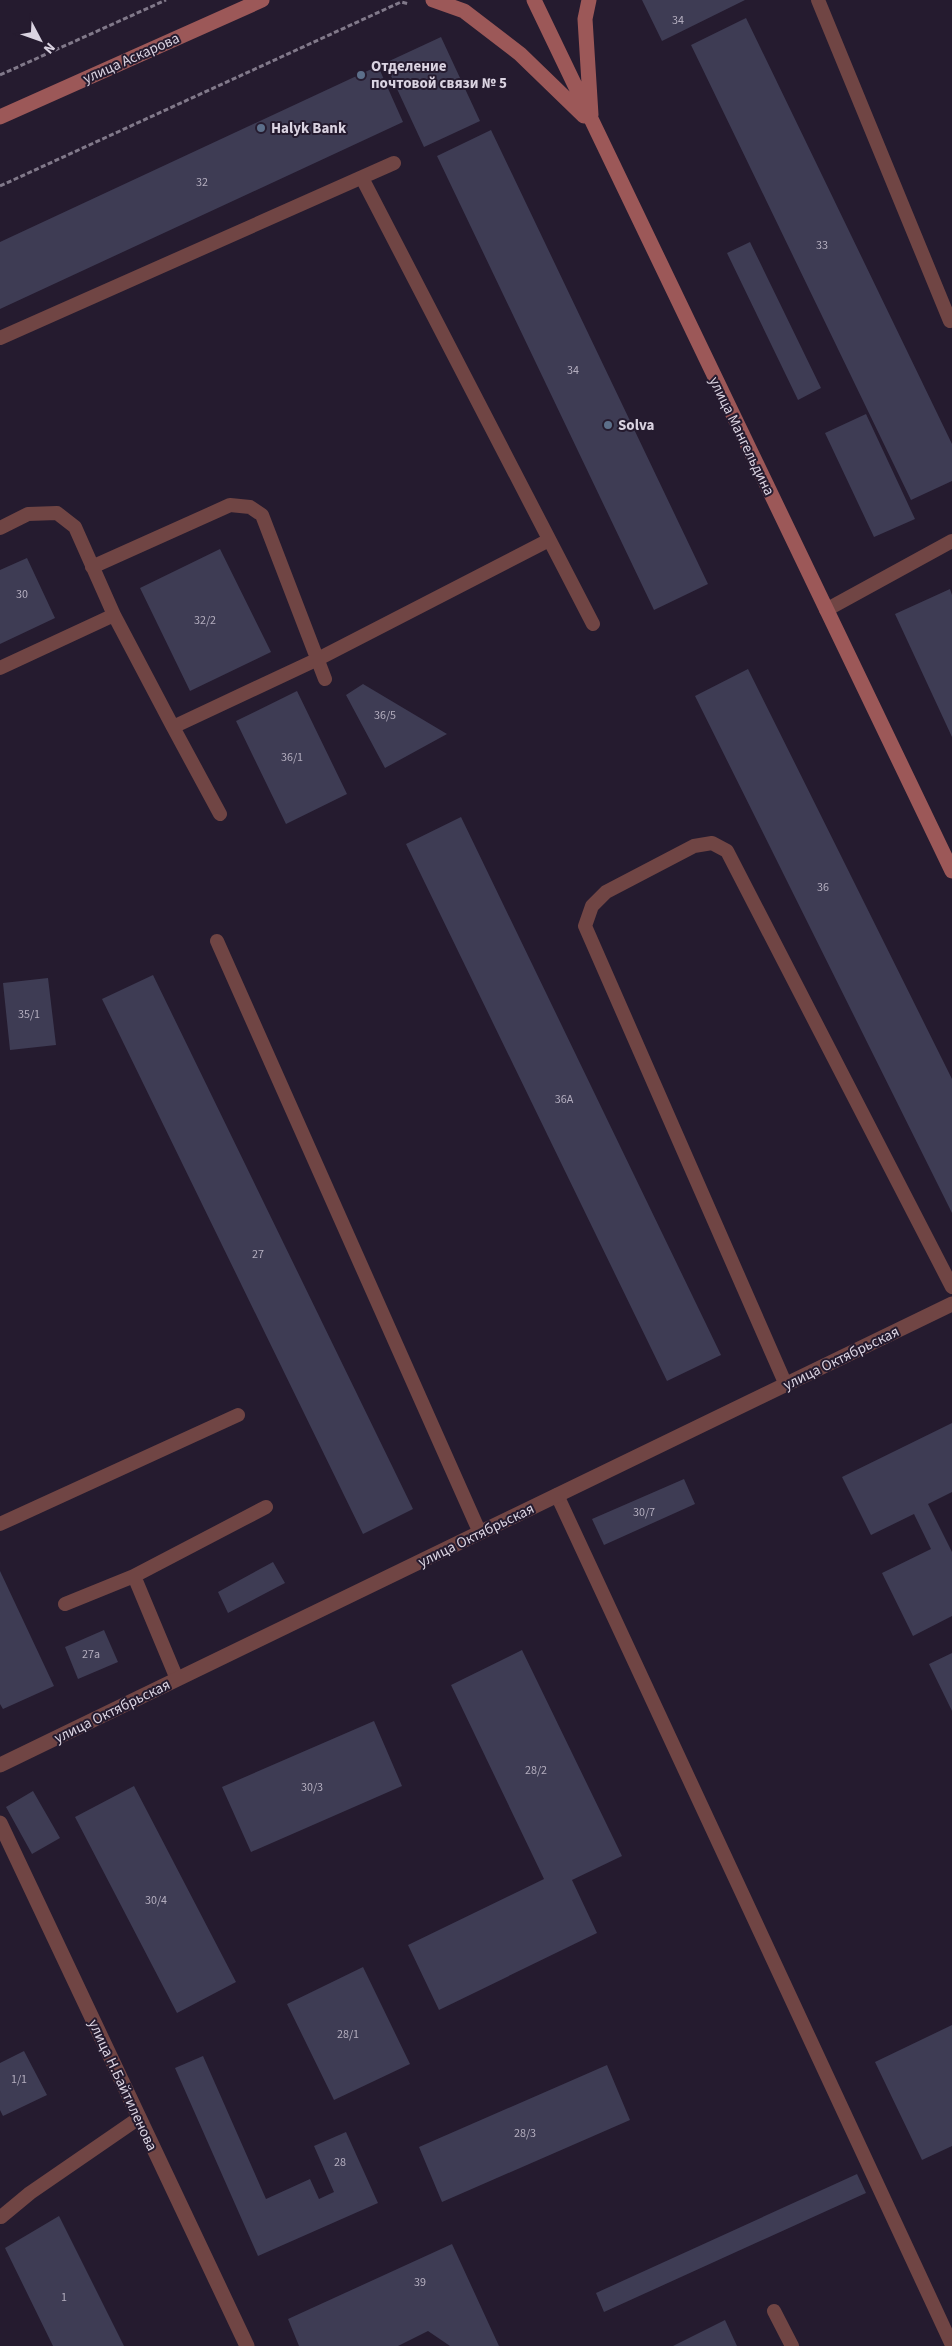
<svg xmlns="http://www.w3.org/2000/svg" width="952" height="2346" font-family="'Source Sans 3',sans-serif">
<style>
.building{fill:#3e3c54}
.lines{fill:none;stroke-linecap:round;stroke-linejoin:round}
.path{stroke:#81798a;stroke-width:3;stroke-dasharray:5 2.5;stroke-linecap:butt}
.lane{stroke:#704544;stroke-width:14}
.street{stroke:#704544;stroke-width:15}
.secondary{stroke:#9c5858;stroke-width:15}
.service-dot{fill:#5c6f8a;stroke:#251b2f;stroke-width:2}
.labels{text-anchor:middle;stroke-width:4;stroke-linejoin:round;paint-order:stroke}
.number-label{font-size:12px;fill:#b3adbe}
.street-label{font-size:15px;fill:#dad3e1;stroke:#251b2f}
.poi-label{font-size:15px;font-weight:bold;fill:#dad3e1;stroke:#251b2f;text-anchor:start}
</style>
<rect width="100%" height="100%" fill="#251b2f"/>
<path class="building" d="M642 0H745L662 41Z
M746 18 952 444V481L911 500 691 45Z
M441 37 480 121 424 147 385 63Z
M378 66 403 122 0 309V242Z
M491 130 708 584 654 610 437 156Z
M750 242 821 388 798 400 727 253Z
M866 414 915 519 874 537 825 433Z
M220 549 271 652 190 691 140 588Z
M27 558 55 618 0 644V570Z
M950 589 952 595V737L895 614Z
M748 669 952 1079V1213L695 696Z
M363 684 447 734 385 768 346 695Z
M297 691 347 794 286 824 236 721Z
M461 817 721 1355 667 1381 406 844Z
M153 975 413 1509 363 1534 102 999Z
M48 978 56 1045 10 1050 3 983Z
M952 1423V1492L928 1504 952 1552V1616L913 1636 882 1573 931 1549 914 1514 871 1535 842 1477Z
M684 1479 695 1504 604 1545 592 1519Z
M273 1562 285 1583 228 1613 218 1592Z
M0 1571 54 1686 3 1709 0 1704Z
M104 1630 118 1662 78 1679 65 1647Z
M522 1650 622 1856 572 1880 597 1933 439 2010 408 1945 544 1879 451 1685Z
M952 1653V1711L929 1664Z
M374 1721 402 1786 251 1852 222 1787Z
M134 1786 236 1982 177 2013 75 1817Z
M33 1791 60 1838 32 1854 6 1807Z
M363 1967 410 2064 334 2100 287 2004Z
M952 2025V2146L922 2160 875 2062Z
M24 2051 47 2095 3 2116 0 2110V2063Z
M203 2056 266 2199 310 2179 319 2199 334 2192 314 2146 346 2132 378 2203 258 2256 175 2068Z
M607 2065 630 2120 442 2202 419 2147Z
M857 2174 866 2193 604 2312 596 2293Z
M59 2216 124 2346H53L5 2248Z
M452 2244 499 2346H450L428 2331 398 2346H299L288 2319Z
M725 2320 737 2346H673Z"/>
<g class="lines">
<path class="path" d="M0 75 166 0
M0 186 401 2 409 4"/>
<path class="lane" d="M818 0 950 321
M362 178 593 624
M0 338 394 163
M0 528 28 514 57 513 75 527 114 615
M92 567 230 505 250 507 262 515 325 679
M826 610 952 541
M0 668 114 615 173 727 318 659 549 540
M173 727 220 814
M217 941 480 1533
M786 1385 585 926 592 906 606 892 694 846 712 843 727 851 952 1287
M557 1495 952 2345
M0 1524 238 1415
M134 1576 177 1679
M65 1604 134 1576 266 1507
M1 2217 30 2193 139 2118
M774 2311 792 2346"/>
<path class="street" d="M0 1765 952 1304
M0 1823 247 2346"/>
<path class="secondary" d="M433 0 464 11 520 54 584 116
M534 0 952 871
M589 0 585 19 591 115
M0 117 262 0"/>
</g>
<g class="service-dot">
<circle cx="361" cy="75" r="5"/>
<circle cx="261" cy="128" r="5"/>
<circle cx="608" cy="425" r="5"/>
</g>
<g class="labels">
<g class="number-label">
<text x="678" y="24">34</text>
<text x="202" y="186">32</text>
<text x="822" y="249">33</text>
<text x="573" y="374">34</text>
<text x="22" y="598">30</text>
<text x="205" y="624">32/2</text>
<text x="385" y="719">36/5</text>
<text x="292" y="761">36/1</text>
<text x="823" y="891">36</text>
<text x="29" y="1018">35/1</text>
<text x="564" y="1103">36А</text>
<text x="258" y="1258">27</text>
<text x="644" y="1516">30/7</text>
<text x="91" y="1658">27а</text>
<text x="536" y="1774">28/2</text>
<text x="312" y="1791">30/3</text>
<text x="156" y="1904">30/4</text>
<text x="348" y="2038">28/1</text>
<text x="19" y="2083">1/1</text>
<text x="525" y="2137">28/3</text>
<text x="340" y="2166">28</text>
<text x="420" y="2286">39</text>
<text x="64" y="2301">1</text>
</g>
<g class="street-label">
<text transform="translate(131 58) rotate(-24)" y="5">улица Аскарова</text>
<text transform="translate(742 436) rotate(64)" y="5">улица Мангельдина</text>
<text transform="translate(841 1358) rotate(-26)" y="5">улица Октябрьская</text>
<text transform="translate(476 1535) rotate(-26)" y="5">улица Октябрьская</text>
<text transform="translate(112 1711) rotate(-26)" y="5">улица Октябрьская</text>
<text transform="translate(123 2085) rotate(65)" y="5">улица Н.Байтиленова</text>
</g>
<g class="poi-label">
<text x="371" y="71">Отделение<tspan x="371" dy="17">почтовой связи № 5</tspan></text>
<text x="271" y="133">Halyk Bank</text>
<text x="618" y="430">Solva</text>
</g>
</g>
<g transform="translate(40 40) rotate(131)" stroke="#251b2f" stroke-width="4" paint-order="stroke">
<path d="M0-4L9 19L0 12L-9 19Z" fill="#dad3e1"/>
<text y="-8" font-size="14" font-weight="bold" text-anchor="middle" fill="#dad3e1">N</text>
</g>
</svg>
